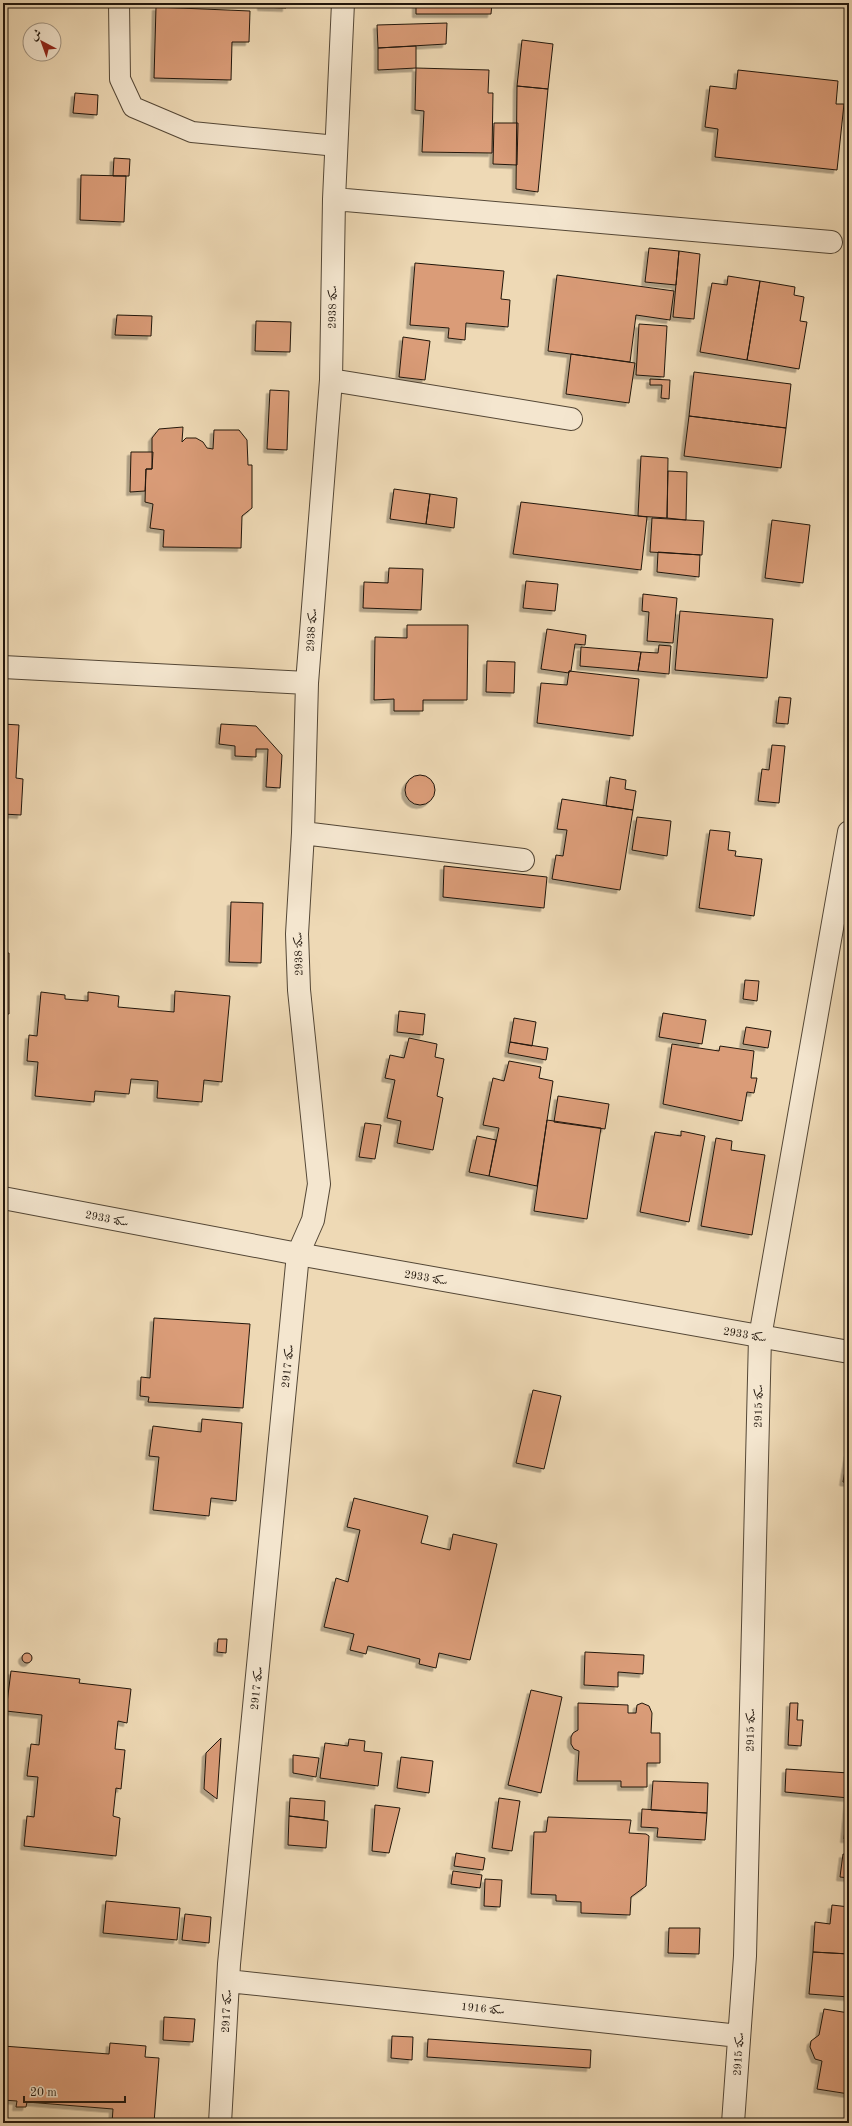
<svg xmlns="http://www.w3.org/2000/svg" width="852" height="2126" font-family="'Old Standard TT',Amiri,serif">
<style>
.building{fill:#da9c78;stroke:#21160c;filter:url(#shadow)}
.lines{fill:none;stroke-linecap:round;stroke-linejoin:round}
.service-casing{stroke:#544736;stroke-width:22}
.minor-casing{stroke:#544736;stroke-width:24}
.tertiary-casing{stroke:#544736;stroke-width:24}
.service{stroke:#f4e6cf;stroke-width:20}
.minor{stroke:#f4e6cf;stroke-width:22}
.tertiary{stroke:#f4e6cf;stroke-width:22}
.labels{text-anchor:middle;stroke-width:3.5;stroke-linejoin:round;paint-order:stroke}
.street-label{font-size:11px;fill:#21160c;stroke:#f4e6cf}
</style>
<defs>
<filter id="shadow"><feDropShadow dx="-3.5" dy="3.5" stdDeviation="0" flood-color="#0004"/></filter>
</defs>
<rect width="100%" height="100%" fill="#eed9b5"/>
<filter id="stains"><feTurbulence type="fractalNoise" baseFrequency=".005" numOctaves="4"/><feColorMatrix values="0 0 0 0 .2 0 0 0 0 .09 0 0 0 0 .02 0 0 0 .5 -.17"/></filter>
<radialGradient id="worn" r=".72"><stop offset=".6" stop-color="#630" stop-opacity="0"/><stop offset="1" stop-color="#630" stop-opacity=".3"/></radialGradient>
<path class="building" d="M261 3H286V8L261 7Z
M416 3H492L491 14H416Z
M156 7 250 11 249 42H232L231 80 154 78Z
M447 23 446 44 378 48 377 25Z
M522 40 553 44 548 89 517 86Z
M416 46V68L378 70V48Z
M416 68 489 70 488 93H493L492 153 422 152 424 111 415 110Z
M738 70 838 81 836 104H844L837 170 715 157 718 129 705 127 710 86 736 89Z
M517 86 548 89 538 192 516 189Z
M75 93 98 95 97 115 73 113Z
M494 123H518L517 165 493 164Z
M114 158 130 159 129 176H113Z
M81 175 126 176 124 222 80 220Z
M649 248 679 251 676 285 645 282Z
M679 251 700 254 694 319 673 317Z
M415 263 504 271 501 299 510 300 508 327 466 323 465 340 448 338 449 328 410 325Z
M557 275 674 291 670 320 636 315 630 362 548 351Z
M728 276 760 281 747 360 700 352 712 283 727 285Z
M760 281 795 287 794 295 804 297 800 321 807 322 799 369 747 360Z
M117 315 152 316 151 336 115 335Z
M256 321 291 322 290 352 255 351Z
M639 324 667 326 664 377 636 375Z
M403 337 430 341 425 380 399 377Z
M571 354 635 363 629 403 566 394Z
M694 372 791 384 786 428 689 416Z
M650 379 670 380 669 399 661 398 662 385H650Z
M270 390 289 391 287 450 267 449Z
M689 416 786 428 781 468 684 456Z
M183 427 182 442 186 438H196L203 442 207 448 213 449 214 430H239L247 440 248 465H252V508L242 516 241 548 163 547 164 530 150 528 153 504 145 502 146 469H152V438L159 429Z
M131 452H153L152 469H146L145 491 130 492Z
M641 456 668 458 667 518 638 516Z
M668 471 687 472 686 520 667 518Z
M394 489 430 494 426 524 390 519Z
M430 494 457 498 454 528 426 524Z
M521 502 647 517 641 570 513 554Z
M652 518 704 521 702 555 650 552Z
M772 520 810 525 803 583 765 578Z
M658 552 700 555 699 577 657 572Z
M389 568 423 569 421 610 363 608 364 582 388 583Z
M526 581 558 584 555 611 523 608Z
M643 594 677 598 673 643 647 641 649 612 642 611Z
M680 611 773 619 767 678 675 670Z
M407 625H468L467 700H423V711H394V699L374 700 375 637 407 638Z
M547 629 586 635 585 645 575 644 571 671H569V673L541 669Z
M659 645 671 646 669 674 638 671 641 652 658 653Z
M581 647 641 652 638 671 580 666Z
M487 661 515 662 514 693 486 692Z
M569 671 639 679 633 736 537 723 541 683 567 685Z
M779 697 791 698 788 724 776 723Z
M3 724 19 725 16 778 23 779 21 815 3 814Z
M221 724 256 726 282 755 280 788 266 787 268 749H256V757L235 756V746L219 744Z
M772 745 785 746 779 803 758 801 762 769 769 770Z
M405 790a15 15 0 1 1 30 0a15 15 0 1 1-30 0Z
M610 777 626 780 625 789 636 791 633 810 606 806Z
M562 799 633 810 620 890 552 879 556 855 563 856 567 830 557 829Z
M637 817 671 821 667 856 632 850Z
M710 830 730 832 728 850 736 851 735 856 762 859 754 916 699 908Z
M444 866 547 877 544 908 443 897Z
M231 902 263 903 261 963 229 962Z
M3 953H9V1014H3Z
M745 980 759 981 757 1001 743 999Z
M175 991 230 996 222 1082 204 1080 202 1102 157 1098 158 1081 131 1079 129 1094 95 1091 94 1102 35 1096 38 1062 27 1061 29 1035 37 1036 41 992 65 995V999L88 1001V992L119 996 118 1007 174 1012Z
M399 1011 425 1014 423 1035 397 1032Z
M663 1013 706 1020 702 1044 659 1037Z
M514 1018 536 1022 532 1046 510 1042Z
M746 1027 771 1031 768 1048 743 1044Z
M409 1038 437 1044 435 1057 444 1059 437 1096 443 1098 433 1150 397 1143 401 1121 387 1118 395 1080 385 1078 390 1055 404 1058Z
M510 1042 548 1048 546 1060 508 1053Z
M672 1044 719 1051 720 1046 754 1051 751 1078H757L754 1093 747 1092 742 1121 663 1104Z
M509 1061 541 1067 539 1078 553 1081 537 1186 489 1176 499 1128 483 1125 493 1078 504 1081Z
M558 1096 609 1104 605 1129 554 1122Z
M547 1120 601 1128 587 1219 534 1211Z
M365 1123 381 1125 375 1159 359 1157Z
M681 1131 705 1136 689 1222 640 1212 655 1132 681 1136Z
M477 1136 496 1140 489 1176 469 1172Z
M716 1138 732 1141 731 1150 765 1155 752 1235 701 1226Z
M154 1318 250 1324 243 1408 148 1402 149 1397 140 1396 141 1377 150 1378Z
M533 1390 561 1396 544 1469 516 1463Z
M202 1419 242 1423 236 1501 211 1498 209 1516 153 1510 159 1457 149 1456 153 1426 201 1432Z
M848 1453H849V1483L843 1482Z
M354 1498 428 1516 421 1543 450 1550 453 1534 497 1544 470 1660 439 1653 436 1668 419 1664 420 1659 368 1646 366 1654 350 1650 354 1634 324 1627 336 1578 348 1582 360 1530 347 1527Z
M218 1639H227L226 1653 217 1652Z
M585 1652 644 1655 643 1674 618 1672V1687L584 1685Z
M22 1658a5 5 0 1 1 10 0a5 5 0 1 1-10 0Z
M11 1671 80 1679 79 1683 131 1689 127 1723 118 1721 115 1749 125 1750 121 1789 116 1788 113 1816 120 1818 116 1856 24 1846 27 1816 34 1817 38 1777 27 1776 31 1744 39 1745 42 1715 6 1711Z
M531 1690 562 1697 541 1793 508 1785Z
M578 1703 628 1705V1713H636L637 1705 642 1703 649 1706 652 1713 651 1733H660V1763H647V1787H621V1781H577L579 1751 574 1749 571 1744V1737L573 1733 578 1730Z
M790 1703H798L797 1720H803L801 1746 788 1745Z
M221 1738 217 1799 204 1789 206 1753Z
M349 1739 365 1741 364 1751 382 1753 378 1786 320 1778 325 1743 348 1746Z
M293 1755 319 1758 316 1777 293 1773Z
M401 1757 433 1761 429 1793 397 1788Z
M786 1769 849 1773V1798L785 1792Z
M653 1781 708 1783 707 1813 651 1810Z
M290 1798 325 1801 324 1820 289 1816Z
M499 1798 520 1801 512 1851 492 1848Z
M848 1798H849V1839H844Z
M375 1805 400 1808 389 1853 372 1851Z
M642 1809 707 1813 705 1840 657 1837 658 1828 641 1827Z
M289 1816 328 1821 326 1848 288 1845Z
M548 1817 631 1820 629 1833 646 1834 649 1836 646 1886 631 1897 630 1915 581 1913V1902L556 1901V1895L531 1894 534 1832H546Z
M456 1853 485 1858 483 1870 454 1866Z
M843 1854 849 1855V1878L840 1877Z
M453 1871 482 1875 480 1888 451 1884Z
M485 1879 502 1880 500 1907 484 1906Z
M106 1901 180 1908 177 1940 103 1933Z
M832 1905 849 1907V1954L813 1952 815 1922 830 1924Z
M185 1914 211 1917 209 1943 182 1940Z
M669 1928H700L699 1954 668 1953Z
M813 1952 849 1954V1997L809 1994Z
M824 2009 849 2013V2094L817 2089 822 2061 815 2059 810 2047 811 2041 819 2035Z
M164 2017 195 2019 193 2042 163 2040Z
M392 2036 413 2037 412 2060 391 2058Z
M428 2039 591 2050 590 2068 427 2057Z
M110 2043 146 2046 145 2057 159 2058 154 2123H112L113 2109 27 2102 26 2107H16L17 2101 3 2100V2046L109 2054Z"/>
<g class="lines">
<defs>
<path id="service" d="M119 3 120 79 133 107 192 132 337 146"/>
<path id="minor" d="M334 199 831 242
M331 380 571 419
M3 667 307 683
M303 833 523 860
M228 1981 739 2036
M220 2123 229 1964 298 1254 313 1220 319 1184 299 990 297 934 303 833 307 683 331 380 334 199 343 3
M733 2123 745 1956 760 1337 849 832"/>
<path id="tertiary" d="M3 1198 298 1254 849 1352"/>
</defs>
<use href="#service" class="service-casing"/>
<use href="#minor" class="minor-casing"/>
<use href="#tertiary" class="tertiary-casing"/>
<use href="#service" class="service"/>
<use href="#minor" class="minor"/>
<use href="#tertiary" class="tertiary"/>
</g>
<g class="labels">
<g class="street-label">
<text transform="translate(332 307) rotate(-89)" y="4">سكة 2938</text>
<text transform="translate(311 630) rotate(-86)" y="4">سكة 2938</text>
<text transform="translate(298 954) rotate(-91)" y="4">سكة 2938</text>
<text transform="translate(107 1218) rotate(11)" y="4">سكة 2933</text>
<text transform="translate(426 1277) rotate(10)" y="4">سكة 2933</text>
<text transform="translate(745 1334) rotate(10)" y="4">سكة 2933</text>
<text transform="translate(287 1366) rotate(-84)" y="4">سكة 2917</text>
<text transform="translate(758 1406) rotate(-89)" y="4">سكة 2915</text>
<text transform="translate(256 1688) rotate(-84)" y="4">سكة 2917</text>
<text transform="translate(750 1730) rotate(-89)" y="4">سكة 2915</text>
<text transform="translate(483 2008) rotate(6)" y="4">سكة 1916</text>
<text transform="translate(226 2011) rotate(-87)" y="4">سكة 2917</text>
<text transform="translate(738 2054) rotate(-86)" y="4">سكة 2915</text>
</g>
</g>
<rect width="852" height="2126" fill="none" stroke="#eed9b5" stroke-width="16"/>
<rect x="4" y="4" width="844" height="2118" fill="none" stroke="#21160c" stroke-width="2"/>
<rect x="8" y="8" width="836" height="2110" fill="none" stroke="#21160c"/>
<g transform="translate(42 42) rotate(319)"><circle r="19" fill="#f4e6cf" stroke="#a09381"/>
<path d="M0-3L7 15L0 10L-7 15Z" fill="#8f2418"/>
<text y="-6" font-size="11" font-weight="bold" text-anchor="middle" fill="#21160c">ش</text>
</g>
<path d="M24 2096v6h101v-6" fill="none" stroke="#21160c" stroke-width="2"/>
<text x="30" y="2096" font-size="12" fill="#21160c" stroke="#f4e6cf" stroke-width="3" paint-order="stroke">20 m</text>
<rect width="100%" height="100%" filter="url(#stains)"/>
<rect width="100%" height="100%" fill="url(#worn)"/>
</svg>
